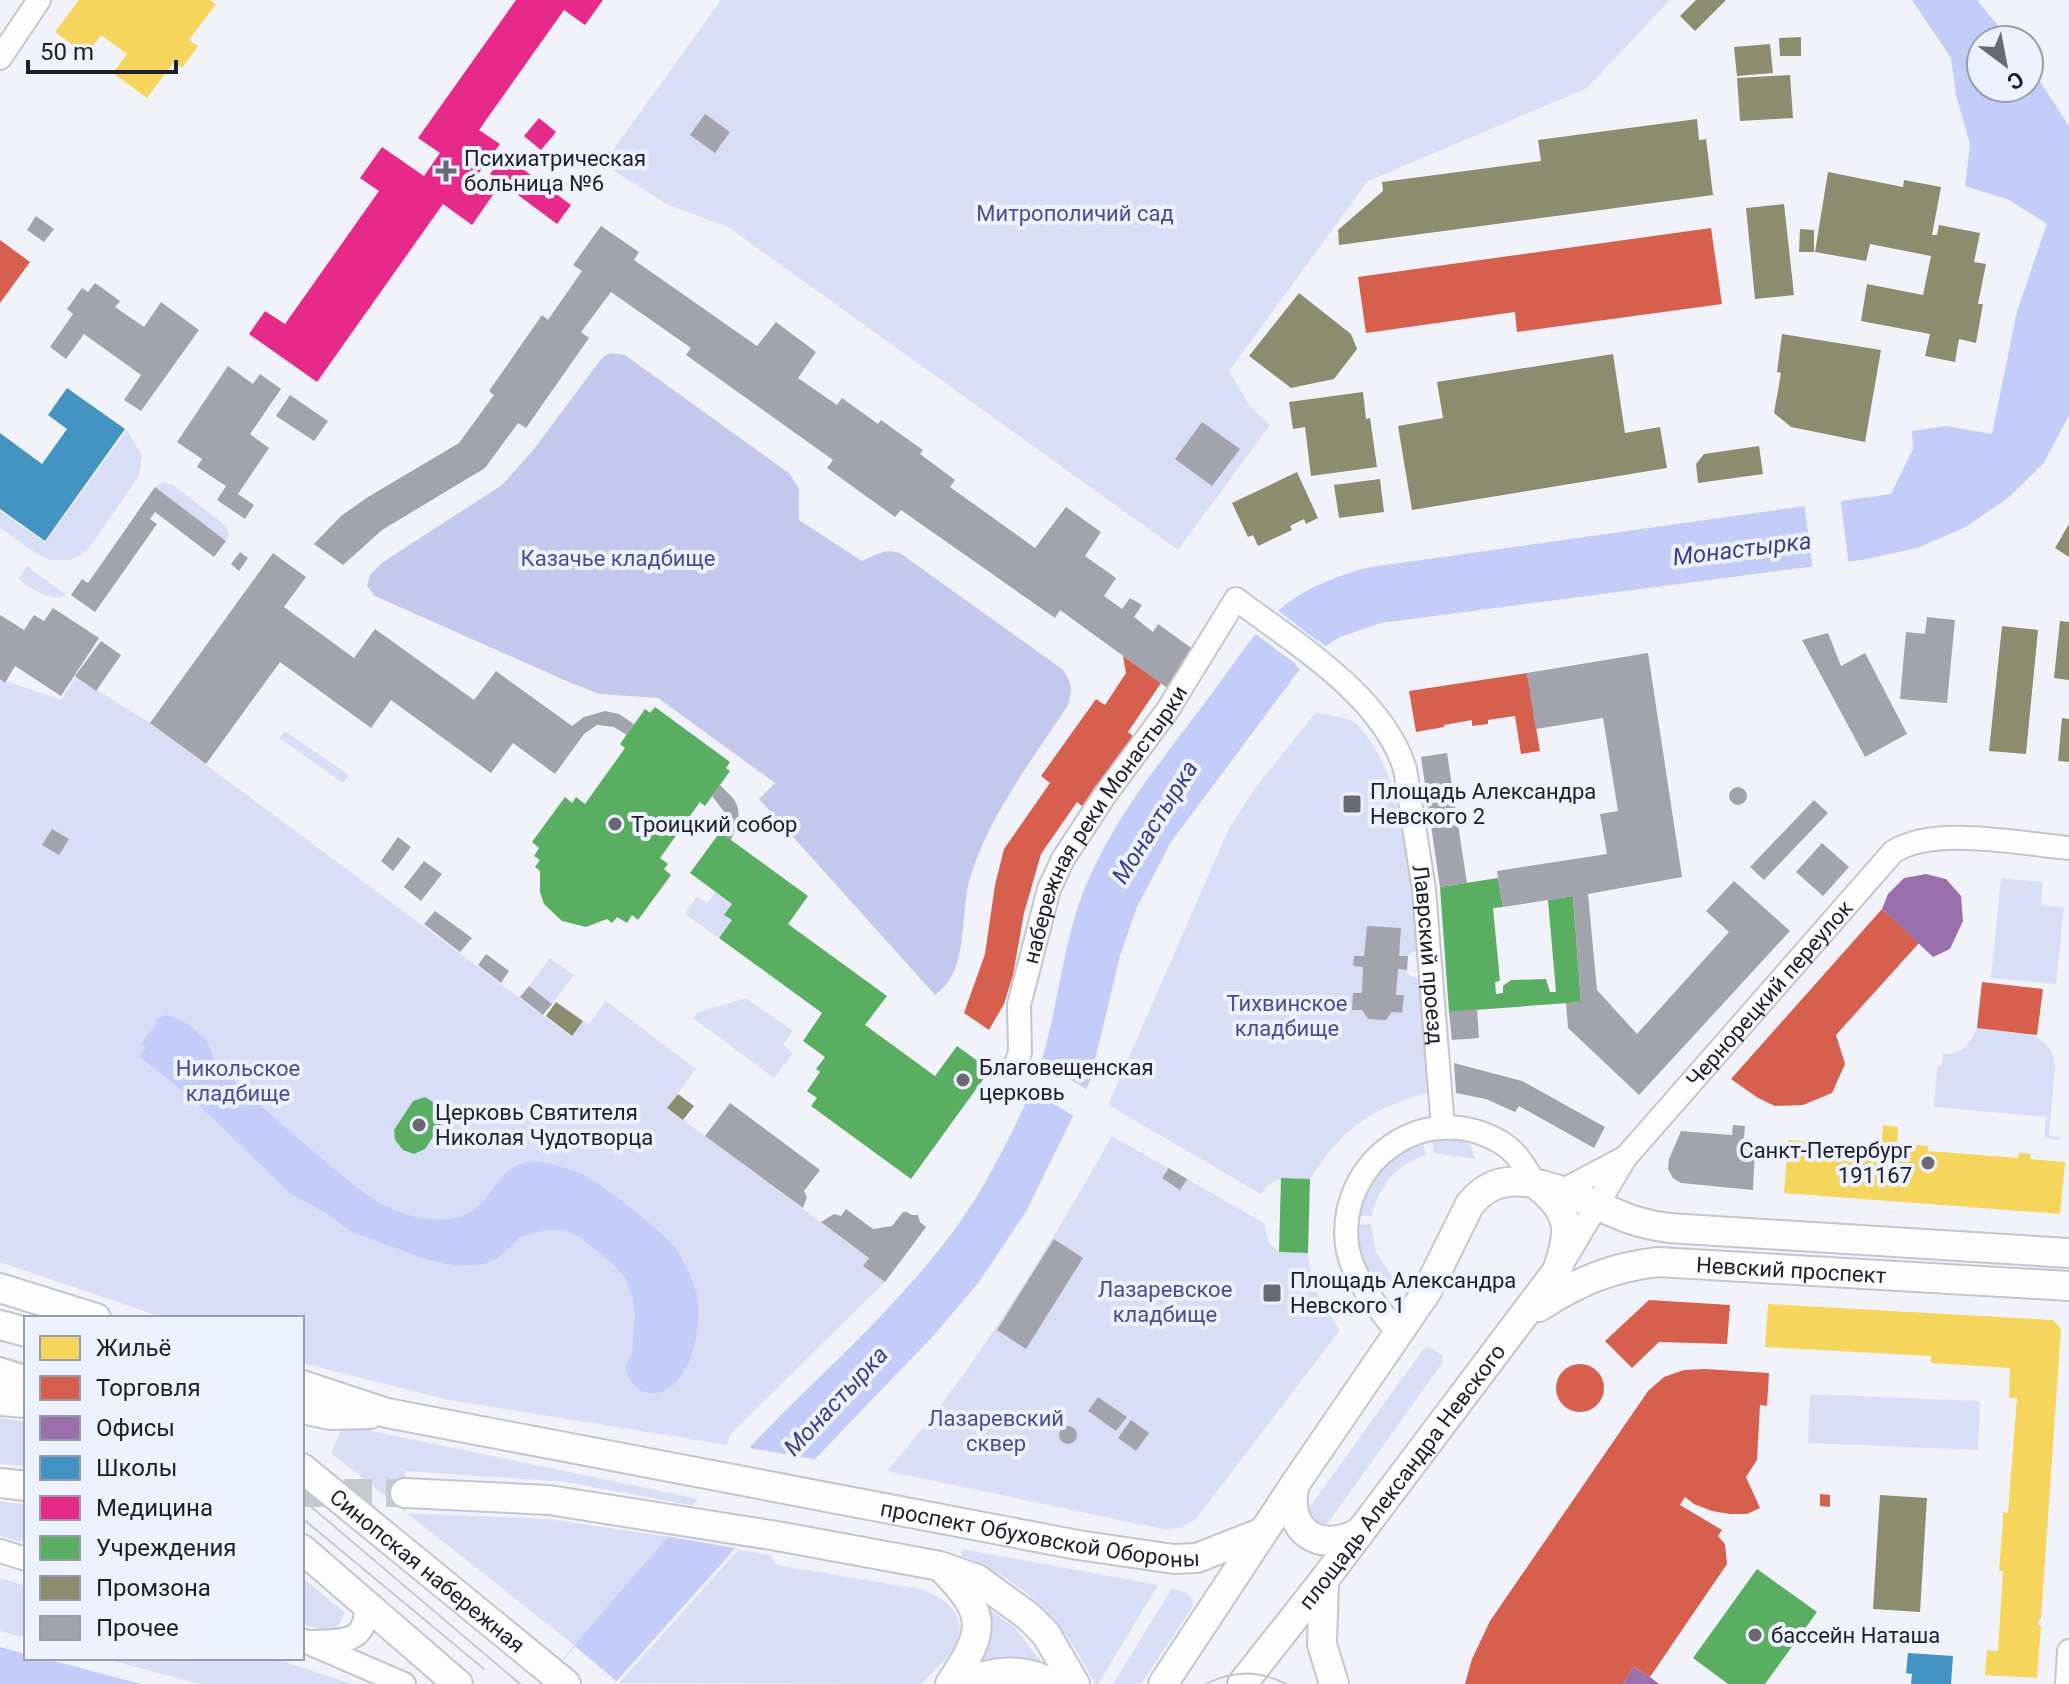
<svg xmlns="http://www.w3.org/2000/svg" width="2069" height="1684" font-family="Roboto,sans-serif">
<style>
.green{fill:#d9def7;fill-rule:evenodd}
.forest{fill:#c3c9ed}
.water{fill:#c4ccf9}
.pier{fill:#f2f3fa}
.homes{fill:#f6d55c}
.shops{fill:#d6604d}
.offices{fill:#9970ab}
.schools{fill:#4393c3}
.health{fill:#e7298a}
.public{fill:#5aae61}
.industry{fill:#8c8c6e}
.building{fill:#a2a3ac}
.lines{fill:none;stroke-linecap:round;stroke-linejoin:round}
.major-tunnel{stroke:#c7c9d1;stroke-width:28;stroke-dasharray:28 14;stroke-linecap:butt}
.minor-casing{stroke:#c4c5ce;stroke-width:26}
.major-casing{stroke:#c4c5ce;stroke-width:32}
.minor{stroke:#fdfdfe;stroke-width:22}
.major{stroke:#fdfdfe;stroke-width:28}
.tram{stroke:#c9c9cc;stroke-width:2}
.poi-dot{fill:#686973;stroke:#eef1fe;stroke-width:3}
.labels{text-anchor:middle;stroke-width:8;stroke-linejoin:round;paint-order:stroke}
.poi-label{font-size:22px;fill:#1d1f2b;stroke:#eef1fe;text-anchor:start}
.park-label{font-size:22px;fill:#474e97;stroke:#eef1fe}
.street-label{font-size:22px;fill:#1d1f2b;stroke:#eef1fe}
.water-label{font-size:24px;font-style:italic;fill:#3b4188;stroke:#eef1fe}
</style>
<rect width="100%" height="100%" fill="#f2f3fa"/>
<path class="green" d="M721 0H1670L1587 88 1368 181 1229 371 1249 405 1270 425 1178 550 728 227 668 205 603 164Z
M127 430 142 456 139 476 87 551 70 560H50L37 554 0 528V511L45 543Z
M162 482 172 484 226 526 229 534 226 541 155 487Z
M27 566 67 596C47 601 35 590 18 579Z
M76 677 150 723 571 1036 583 1021 588 1025 606 1001 696 1069 667 1108 869 1258 863 1266 885 1282 730 1435 727 1445 449 1400 302 1363V1318H164L0 1262V679L61 700Z
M1316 712C1327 715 1342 716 1352 721 1357 723 1361 730 1365 734 1405 782 1411 887 1417 949L1408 956 1407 974 1421 980 1429 1092C1370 1109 1344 1127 1310 1179 1288 1179 1275 1174 1261 1194L1108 1105 1229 828 1255 788Z
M285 731 349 775 343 783 279 738Z
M2001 878 2043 882 2041 905 2064 907 2056 984 1991 978Z
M715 892 732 904 724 915 732 920 719 938 685 914 697 896 707 903Z
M550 958 574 975 552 1004 529 986Z
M746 998 793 1031 783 1045 793 1053 774 1078 693 1018 698 1012Z
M1977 1028C2006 1031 2053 1027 2055 1066L2049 1136 2060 1137V1140L2044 1138 2046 1117 1934 1107 1937 1067 1942 1064 1943 1054C1963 1054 1969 1045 1977 1028Z
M1112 1136 1264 1223 1269 1243 1279 1252 1308 1253C1310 1284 1322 1305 1340 1330L1196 1519 1182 1527 1167 1530 887 1471C976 1369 1045 1254 1112 1136ZM1098 1397 1126 1418 1116 1431 1088 1411Z
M1447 1140 1463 1141 1471 1146 1475 1159 1434 1153 1432 1141Z
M1423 1143 1426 1155C1396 1165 1379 1186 1372 1216H1359C1367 1181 1387 1153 1423 1143Z
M1371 1224 1376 1252 1394 1279 1383 1284C1363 1275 1359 1244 1358 1225Z
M1430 1347 1442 1355 1443 1362 1328 1523 1321 1526 1308 1518 1309 1508 1424 1348Z
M1810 1394 1980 1401 1978 1450 1808 1443Z
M0 1418 26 1422V1466L0 1464Z
M343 1425 718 1503 716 1510 567 1482 405 1471 406 1513 548 1519 670 1537 575 1646 331 1453Z
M0 1501 26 1505V1543L0 1536Z
M962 1549 1158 1585 1098 1684H1095C1063 1620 1028 1583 961 1555Z
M738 1550 770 1555 777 1565 920 1589C945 1597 970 1616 955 1645 948 1660 932 1672 921 1684L619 1683Z
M302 1577 345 1613 334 1633 302 1624Z
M0 1578 26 1586V1638L0 1631Z
M1172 1588 1187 1593 1193 1600 1192 1608 1141 1684H1113Z
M990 1610 1014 1627 1047 1669 981 1665 989 1643Z
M102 1658H273L352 1684H200Z"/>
<path class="forest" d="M610 353 625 355 790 474 799 489V520L862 561C876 555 885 548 900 553L1062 669C1072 682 1073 690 1068 705 1032 761 987 817 969 882 960 918 969 972 935 995L759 799 775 783 658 698 600 694 571 683 375 596 367 586 370 575 383 562 502 485 534 449 602 358Z"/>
<path class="water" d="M1912 0H1977L2010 40H1981V88H2029V64L2069 126V415L2044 463 2008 498 1964 528 1917 548 1862 560 1381 623 1340 637 1326 646 1318 640 1295 665 1300 669 1171 842 1137 907 1120 956 1090 1081 1027 1210 979 1282 934 1335 815 1459 614 1684H542C609 1604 678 1523 750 1447 829 1363 924 1287 983 1186 1006 1146 1030 1100 1043 1056 1060 997 1064 933 1090 876 1120 809 1169 751 1213 692 1235 662 1257 627 1286 604 1310 586 1342 574 1371 567L1891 494 1913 449 1912 431 1946 426 1992 434 2017 311 2047 224 2009 200 1965 186 1970 144 1956 95 1951 58Z
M165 1015C179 1017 197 1030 206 1040 212 1048 212 1059 219 1067 258 1103 296 1138 337 1171 357 1187 377 1205 402 1213 431 1223 466 1224 485 1199 497 1184 504 1168 524 1163 539 1158 567 1168 582 1174 599 1182 660 1230 673 1245 682 1256 690 1274 695 1288 704 1315 696 1363 674 1384 655 1403 630 1391 625 1367L632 1353 635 1314 632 1295 625 1278 612 1263 581 1238 564 1230H543L521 1237 498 1258 485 1264 457 1266 423 1258 351 1232 329 1215 291 1194 198 1104 139 1056 146 1048 141 1043 157 1024 155 1020Z
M0 1647 26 1654V1658H43L141 1684H0Z"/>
<path class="pier" d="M1840 497 1849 566 1813 571 1804 502Z
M1276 609 1328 649 1319 645 1300 665 1304 670 1253 632Z
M1038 1060 1089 1091 1077 1118 1026 1087Z
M744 1447 819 1460 740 1549 665 1536Z
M575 1646 616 1681 614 1684H542Z"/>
<path class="homes" d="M79 0H210L216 4 189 40 198 46 182 68 174 62 147 98 113 73 127 54 101 35 86 55 55 32Z
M1883 1125 1898 1127 1897 1149 1915 1150 1916 1145 1928 1146V1151L2018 1158 2019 1153 2031 1154 2030 1159 2065 1162 2060 1214 1784 1193 1788 1140 1821 1143V1148L1859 1151 1860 1146 1872 1147 1871 1149 1881 1148Z
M1768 1304 2053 1320 2061 1329 2041 1619H2039L2038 1625 2041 1626 2037 1678 1985 1675 1987 1650 1998 1651 2003 1571H1999L2003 1520V1512L2008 1513 2017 1398H2009L2010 1368 1931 1363V1356L1765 1347Z"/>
<path class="shops" d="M1711 228 1722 304 1517 332 1515 312 1366 333 1358 277Z
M0 240 30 262 0 303Z
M1123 656 1161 683 1128 732 1133 736 1082 806 1077 802 1041 854 1024 913 1013 975 1004 1004 989 1030 964 1013 985 954 995 885 1004 849 1050 783 1041 776 1096 699 1105 705 1126 673Z
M1527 673 1540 751 1521 754 1515 716 1488 720V724L1472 726V720L1444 725V727L1416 732 1409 691Z
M1882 909 1919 943 1836 1035 1845 1064 1832 1093 1803 1105 1775 1106 1758 1098 1731 1079Z
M1982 982 2043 989 2037 1035 1977 1028Z
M1649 1300 1730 1305 1727 1344 1659 1342 1632 1368 1605 1341Z
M1556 1388a24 24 0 1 1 48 0a24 24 0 1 1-48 0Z
M1705 1369 1769 1373 1767 1406 1760 1405 1757 1460 1746 1477 1760 1508 1747 1514H1730L1712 1511 1694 1504 1685 1497 1680 1505 1722 1530 1718 1536 1725 1544 1727 1564 1650 1677 1634 1667 1623 1684H1465L1472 1659 1490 1621 1648 1391 1664 1377 1684 1370Z
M1820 1494 1830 1495V1507L1820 1506Z"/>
<path class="offices" d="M1926 874 1946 879 1961 896 1963 921 1950 949 1933 957 1882 909 1888 894 1904 878Z
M1634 1667 1650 1677 1659 1684H1623Z"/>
<path class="schools" d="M67 388 125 429 45 541 0 509V433L42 464 67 429 48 415Z
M1908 1653 1953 1656 1951 1684H1911L1912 1674 1906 1673Z"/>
<path class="health" d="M516 0H603L585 25 564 10 479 130 500 144 475 178 495 192 472 225 443 204 317 382 249 334 265 311 285 324 379 191 360 178 382 147 424 176 440 153 418 138Z
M539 118 556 132 541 150 524 136Z
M504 155 571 205 557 224 490 174Z"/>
<path class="public" d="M655 707 730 762 726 768 730 771 705 806 700 802 660 858 668 864 664 869 671 875 638 920 632 915 627 923 617 917 612 923 607 919 586 927 562 921 544 904 540 892V871L535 867 540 860 534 856 539 848 532 842 565 797 572 803 576 797 585 804 625 748 620 744 645 709 650 713Z
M720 832 808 896 788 924 887 996 865 1025 935 1076 957 1046 990 1070 911 1179 811 1106 817 1098 807 1091 820 1072 816 1069 825 1057 803 1041 822 1013 719 938 732 920 724 915 732 904 690 873Z
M1498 878 1503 907 1493 908 1500 981 1495 982 1496 994 1503 993V986L1511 980 1546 979 1550 992H1556L1548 900 1573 896 1581 1002 1449 1012 1440 887Z
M425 1097 444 1109V1120L425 1149 414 1154 403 1150 395 1140 394 1130 413 1101Z
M1281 1178 1310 1179 1308 1253 1279 1252Z
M1757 1569 1817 1612 1765 1684H1728L1693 1658Z"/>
<path class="industry" d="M1696 0H1726L1695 31 1680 16Z
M1801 37V56H1780L1779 38Z
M1770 44 1773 73 1737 76 1734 47Z
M1790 75 1793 118 1740 121 1737 78Z
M1697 119 1699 140 1706 139 1713 195 1339 245 1338 230 1383 191 1382 182 1541 161 1538 140Z
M1828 172 1903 187 1904 180 1941 187 1932 235H1937L1939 225 1980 233 1974 262 1986 264 1978 304H1983L1976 343 1959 339 1955 362 1925 356 1930 334 1861 321 1867 284 1923 295 1931 256 1870 244 1866 261 1815 252Z
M1784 204 1794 295 1755 299 1746 208Z
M1800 229 1814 230V252H1799Z
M1299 293 1351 334 1357 349 1334 379 1291 388 1249 356Z
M1782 334 1881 350 1865 442 1791 427 1774 413 1781 373 1777 372Z
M1613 354 1625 433 1660 427 1667 468 1412 510 1398 426 1443 418 1437 382Z
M1363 392 1366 419 1370 418 1377 467 1311 476 1305 427 1293 429 1289 402Z
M1759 446 1763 474 1698 483 1696 464 1704 454Z
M1297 472 1318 518 1306 524 1304 519 1290 526 1292 530 1258 546 1253 535 1248 537 1232 503Z
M1380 479 1384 512 1339 518 1334 485Z
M2069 524V557L2055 548Z
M2060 621 2069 622V680L2054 678Z
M2002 626 2038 630 2026 754 1989 751Z
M2062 718 2069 719V762L2058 761Z
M556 1002 583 1021 572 1036 546 1016Z
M678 1094 694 1106 683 1120 667 1108Z
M1880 1495 1927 1498 1920 1612 1873 1609Z"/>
<path class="building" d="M705 114 730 132 715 153 690 135Z
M36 216 54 229 44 242 27 230Z
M601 226 639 252 634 260 757 346 776 322 816 352 798 378 837 405 842 398 878 424 881 420 903 436 923 450 920 454 955 480 950 487 1035 548 1066 507 1101 532 1085 556 1116 578 1104 596 1122 609 1130 598 1142 605 1134 617 1153 632 1158 624 1197 652 1170 690 1060 610 1055 618 901 510 895 517 827 468 833 460 686 355 691 348 611 292 581 332 589 338 526 428 518 423 485 468 382 530 343 565 314 544 341 516 368 497 459 443 494 395 489 391 542 315 548 320 582 271 573 265Z
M95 283 120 301 115 307 144 327 161 302 199 330 141 411 124 400 141 375 84 334 66 359 50 347 73 314 67 309 82 288 88 292Z
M228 366 253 384 260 374 281 389 250 434 269 448 238 494 254 505 245 519 217 500 226 486 197 467 202 459 177 442Z
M290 395 328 421 314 441 276 416Z
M1202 422 1240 449 1212 486 1175 459Z
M155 487 226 541 214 557 155 512 150 519 157 524 95 612 71 595 82 579 88 583Z
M240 552 248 558 239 571 231 564Z
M273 553 306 577 284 607 354 658 375 629 474 700 496 671 572 726 584 717 605 711 619 714 634 724 627 735 614 727 597 725 584 734 555 774 513 743 491 773 391 700 371 728 280 662 206 764 150 723Z
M53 608 99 638 61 696 15 666 5 683 0 679V615L24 630 34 615 44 621Z
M1927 617 1955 620 1947 703 1900 699 1906 632 1925 634Z
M1828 633 1841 666 1865 653 1907 734 1865 757 1802 640Z
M101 641 121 655 96 691 75 676Z
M1648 653 1682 877 1588 894 1597 990 1637 1034 1729 932 1706 911 1734 881 1790 931 1639 1095 1568 1028 1566 1003 1581 1002 1573 896 1503 907 1497 871 1607 854 1600 814 1618 811 1603 718 1536 729 1527 673Z
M1447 753 1467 883 1440 887 1421 757Z
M720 785 734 799 738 808 739 820 731 840 720 832 725 823V813L712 796Z
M1729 796a9 9 0 1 1 18 0a9 9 0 1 1-18 0Z
M1814 800 1828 813 1764 880 1750 867Z
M52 829 69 839 59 855 42 845Z
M398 837 411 847 393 871 381 861Z
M1822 843 1849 867 1823 896 1796 872Z
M424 861 442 874 421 901 404 887Z
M435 911 472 938 460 952 424 924Z
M1367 926 1401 928 1399 956H1408L1407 970 1398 969 1396 995H1404L1402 1013 1392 1012 1386 1020 1368 1019 1362 1010H1352L1353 993H1362L1363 967 1353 966 1354 956H1364Z
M486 954 509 971 501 983 478 965Z
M529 986 552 1004 543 1015 520 997Z
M1477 1009 1479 1038 1452 1040 1449 1012Z
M1454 1063 1522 1081 1605 1127 1594 1148 1519 1106 1515 1112 1486 1099 1456 1093Z
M730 1103 820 1170 804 1191 807 1197 803 1208 705 1136Z
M1733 1125 1745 1126 1743 1148H1755L1753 1190 1681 1183 1673 1178 1668 1169 1669 1159 1681 1131 1732 1135Z
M1169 1168 1187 1179 1180 1190 1162 1178Z
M846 1209 873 1229 892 1226 903 1212H907L912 1215H918L920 1222 926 1227 885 1282 863 1266 869 1258 821 1222 834 1214 841 1216Z
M1054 1239 1083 1258 1026 1349 997 1330Z
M1098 1397 1127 1417 1116 1431 1088 1411Z
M1131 1420 1149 1433 1136 1451 1118 1438Z
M1059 1435a9 9 0 1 1 18 0a9 9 0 1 1-18 0Z"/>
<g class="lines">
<path class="major-tunnel" d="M302 1493H405"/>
<defs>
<g id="minor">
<path d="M0 58 39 0"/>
<path id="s1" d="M1016 1064 1020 1052 1019 1005 1049 889 1063 859 1105 795 1167 711 1236 599C1294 643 1382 695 1405 769L1424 890 1443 1128"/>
<path d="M1560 1192 1624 1158"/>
<path id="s2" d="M1566 1257 1625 1158 1893 852C1934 825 2020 844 2069 848"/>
<path d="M1399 1334C1378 1308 1352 1279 1347 1245 1337 1160 1427 1097 1502 1143 1518 1153 1526 1169 1536 1185"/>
<path d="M0 1551 26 1559"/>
<path d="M302 1640 404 1684"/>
<path d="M313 1642C344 1641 367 1643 366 1605"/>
<path d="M2067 1684 2069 1651"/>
</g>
<g id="major">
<path d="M0 1288 96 1318"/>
<path id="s3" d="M1539 1307C1577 1282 1612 1267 1658 1262L2069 1286"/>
<path d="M0 1325 26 1332"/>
<path d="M0 1372 26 1380"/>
<path id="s4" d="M302 1385 387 1413 1078 1545 1174 1559 1197 1558 1263 1532"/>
<path d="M0 1401 26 1403"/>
<path d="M302 1409 331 1415 370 1414"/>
<path id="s5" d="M302 1468 566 1684"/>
<path d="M0 1483 26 1486"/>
<path d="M1295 1484C1283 1531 1321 1556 1361 1531"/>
<path d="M405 1493 549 1500 777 1536 940 1566 977 1579 1028 1616 1046 1634 1075 1684"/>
<path d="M302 1549 458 1684"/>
<path d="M943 1569C989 1616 985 1631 950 1684"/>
<path d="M1324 1580 1322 1644 1334 1684"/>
<path d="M965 1684C992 1669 1025 1668 1052 1684"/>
<path d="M1163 1684 1295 1484 1427 1291 1470 1204C1480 1192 1492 1184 1507 1182 1543 1177 1593 1205 1627 1218 1640 1223 1655 1226 1669 1228L2069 1253"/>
<path id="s6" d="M1242 1684 1324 1580 1557 1271C1571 1232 1572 1213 1537 1185"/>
</g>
</defs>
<use href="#minor" class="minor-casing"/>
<use href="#major" class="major-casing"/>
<use href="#minor" class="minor"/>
<use href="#major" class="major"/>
<path class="tram" d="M0 1357 26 1365
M302 1499 520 1684
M302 1518 484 1669
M1206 1684C1233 1670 1259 1670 1286 1684"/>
</g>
<g class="poi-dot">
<path d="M442 159h8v8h8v8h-8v8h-8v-8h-8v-8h8z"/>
<rect x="1342" y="794" width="20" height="20" rx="4"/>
<circle cx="615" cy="824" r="8"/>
<circle cx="963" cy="1080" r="8"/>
<circle cx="419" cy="1125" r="8"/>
<circle cx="1928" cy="1163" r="8"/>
<rect x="1262" y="1283" width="20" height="20" rx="4"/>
<circle cx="1755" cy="1635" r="8"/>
</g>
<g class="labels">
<g class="poi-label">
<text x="464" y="166">Психиатрическая<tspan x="464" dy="25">больница №6</tspan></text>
<text x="1370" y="799">Площадь Александра<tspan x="1370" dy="25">Невского 2</tspan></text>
<text x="631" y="832">Троицкий собор</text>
<text x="979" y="1075">Благовещенская<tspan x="979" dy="25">церковь</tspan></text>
<text x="435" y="1120">Церковь Святителя<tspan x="435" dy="25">Николая Чудотворца</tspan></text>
<text x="1912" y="1158" text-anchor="end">Санкт-Петербург<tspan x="1912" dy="25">191167</tspan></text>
<text x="1290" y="1288">Площадь Александра<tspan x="1290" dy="25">Невского 1</tspan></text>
<text x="1771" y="1643">бассейн Наташа</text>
</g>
<g class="park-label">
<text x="1075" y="221">Митрополичий сад</text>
<text x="618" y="566">Казачье кладбище</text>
<text x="1287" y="1011">Тихвинское<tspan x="1287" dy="25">кладбище</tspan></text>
<text x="238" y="1076">Никольское<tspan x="238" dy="25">кладбище</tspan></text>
<text x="1165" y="1297">Лазаревское<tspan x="1165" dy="25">кладбище</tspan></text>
<text x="996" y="1426">Лазаревский<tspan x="996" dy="25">сквер</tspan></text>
</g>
<g class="street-label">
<text dy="8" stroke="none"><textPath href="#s1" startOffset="262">набережная реки Монастырки</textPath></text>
<text dy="8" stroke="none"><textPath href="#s1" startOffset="956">Лаврский проезд</textPath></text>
<text dy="8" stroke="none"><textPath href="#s2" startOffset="334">Чернорецкий переулок</textPath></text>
<text dy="8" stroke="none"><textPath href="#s3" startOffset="262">Невский проспект</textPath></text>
<text dy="8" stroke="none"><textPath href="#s6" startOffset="262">площадь Александра Невского</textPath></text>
<text dy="8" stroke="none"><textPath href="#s4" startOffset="754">проспект Обуховской Обороны</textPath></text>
<text dy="8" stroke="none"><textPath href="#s5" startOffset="162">Синопская набережная</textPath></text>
</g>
<g class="water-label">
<text transform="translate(1742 549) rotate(-7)" y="8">Монастырка</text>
<text transform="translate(1155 822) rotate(-58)" y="8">Монастырка</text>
<text transform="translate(836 1401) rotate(-47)" y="8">Монастырка</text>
</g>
</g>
<rect x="24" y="1316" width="280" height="344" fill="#eef1fe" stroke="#9a9daa" stroke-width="2"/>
<rect x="40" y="1336" width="40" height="24" fill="#f6d55c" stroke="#9a9daa" stroke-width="2"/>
<text x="96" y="1356" font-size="24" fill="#1d1f2b">Жильё</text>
<rect x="40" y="1376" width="40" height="24" fill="#d6604d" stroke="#9a9daa" stroke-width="2"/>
<text x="96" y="1396" font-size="24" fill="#1d1f2b">Торговля</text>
<rect x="40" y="1416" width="40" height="24" fill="#9970ab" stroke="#9a9daa" stroke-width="2"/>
<text x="96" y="1436" font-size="24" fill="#1d1f2b">Офисы</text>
<rect x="40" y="1456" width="40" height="24" fill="#4393c3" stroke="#9a9daa" stroke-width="2"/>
<text x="96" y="1476" font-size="24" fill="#1d1f2b">Школы</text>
<rect x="40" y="1496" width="40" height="24" fill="#e7298a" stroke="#9a9daa" stroke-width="2"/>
<text x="96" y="1516" font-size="24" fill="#1d1f2b">Медицина</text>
<rect x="40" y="1536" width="40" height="24" fill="#5aae61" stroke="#9a9daa" stroke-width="2"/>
<text x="96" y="1556" font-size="24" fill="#1d1f2b">Учреждения</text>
<rect x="40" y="1576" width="40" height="24" fill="#8c8c6e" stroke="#9a9daa" stroke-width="2"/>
<text x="96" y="1596" font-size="24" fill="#1d1f2b">Промзона</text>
<rect x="40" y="1616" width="40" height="24" fill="#a2a3ac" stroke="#9a9daa" stroke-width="2"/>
<text x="96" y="1636" font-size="24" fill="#1d1f2b">Прочее</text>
<g transform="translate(2005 64) rotate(148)"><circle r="38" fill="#eef1fe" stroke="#9a9daa" stroke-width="2"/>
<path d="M0-6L14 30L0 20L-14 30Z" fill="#686973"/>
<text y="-12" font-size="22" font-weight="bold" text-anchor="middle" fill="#1d1f2b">С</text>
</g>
<path d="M28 60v12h148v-12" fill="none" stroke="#1d1f2b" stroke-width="4"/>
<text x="40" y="60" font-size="24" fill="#1d1f2b" stroke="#eef1fe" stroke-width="6" paint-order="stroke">50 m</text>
</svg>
